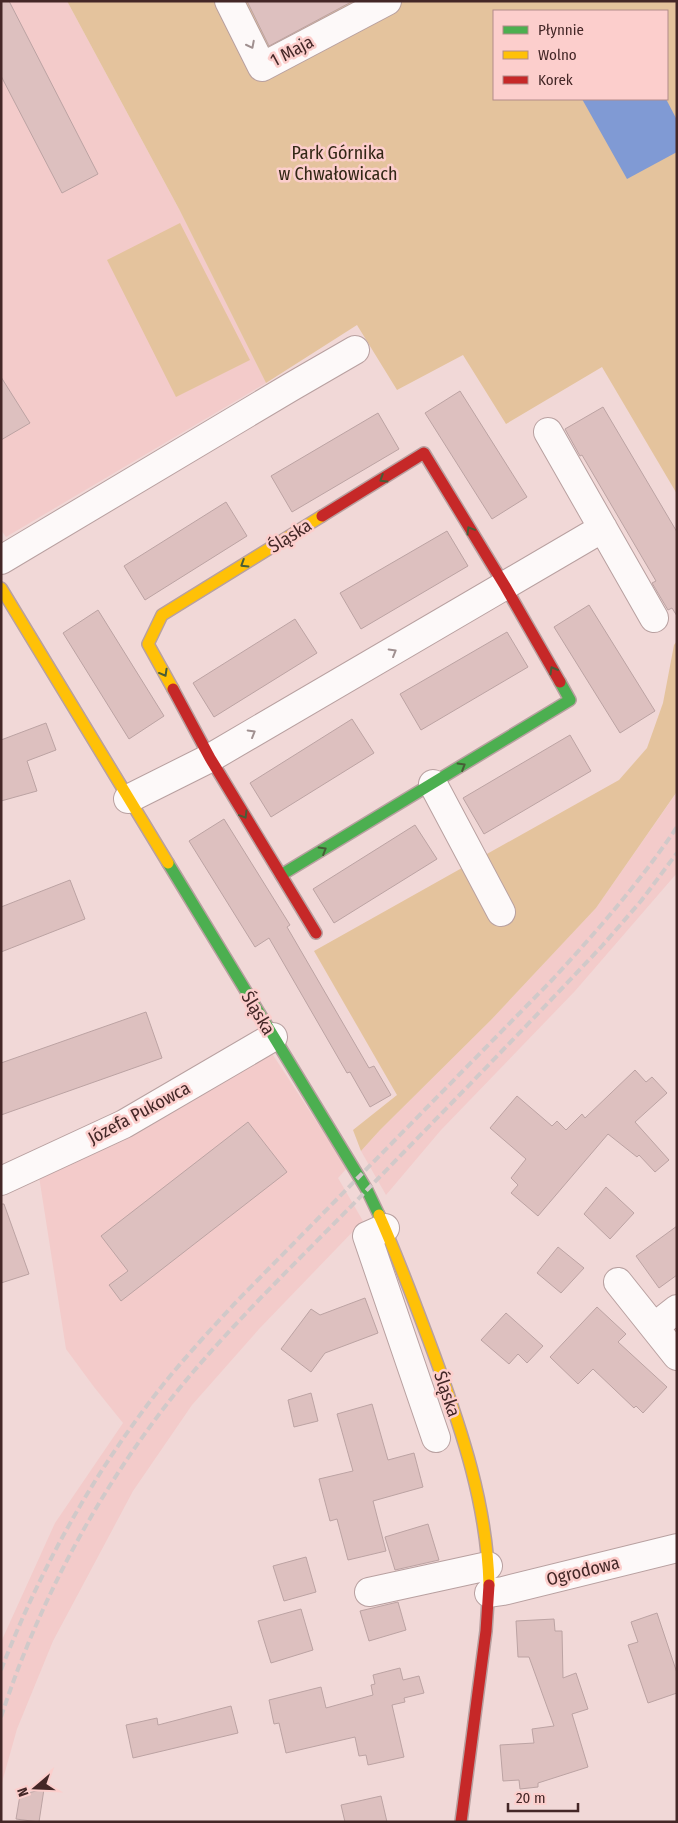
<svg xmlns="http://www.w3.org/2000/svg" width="678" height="1823" font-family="'Fira Sans Condensed',sans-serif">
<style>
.built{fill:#f3cbca}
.green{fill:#e4c39d;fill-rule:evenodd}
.water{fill:#809ad4}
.building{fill:#ddc0bf;stroke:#bca3a3}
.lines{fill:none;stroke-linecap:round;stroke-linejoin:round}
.street-casing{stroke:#b8a0a0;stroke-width:30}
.fast-casing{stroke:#b8a0a0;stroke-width:14}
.slow-casing{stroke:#b8a0a0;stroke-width:14}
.jam-casing{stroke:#b8a0a0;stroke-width:14}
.street{stroke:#fdf9f9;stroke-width:28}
.fast{stroke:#4caf50;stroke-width:11}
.slow{stroke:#ffc107;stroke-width:11}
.jam{stroke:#c62828;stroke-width:11}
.rail{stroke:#d1c9c9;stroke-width:4;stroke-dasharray:8 4;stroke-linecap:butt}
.oneway{stroke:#a09090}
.oneway2{stroke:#475d37}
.labels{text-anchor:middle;stroke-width:5;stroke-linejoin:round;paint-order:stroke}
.street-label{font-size:18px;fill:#442727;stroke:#fccecc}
.park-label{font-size:18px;fill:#322715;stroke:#fccecc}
</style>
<rect width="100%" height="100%" fill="#f1d8d7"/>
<path class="built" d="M1 1H67L179 209 266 383 6 537 1 530Z
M677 792V873L575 991 441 1130 386 1195 361 1151 380 1130 491 1020 596 908Z
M271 1052 347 1168 338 1178 363 1221 259 1329 192 1405 133 1491 53 1641 17 1729 1 1786V1642L55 1523 123 1423 94 1387 66 1349 38 1170 137 1133Z"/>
<path class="green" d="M67 1H677V494L602 367 506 424 463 355 397 390 357 325 266 383 179 209ZM494 11H667V99H494Z
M180 223 250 360 176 397 107 260Z
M677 641 676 793 596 908 491 1020 380 1130 361 1151 353 1130 397 1095 314 951 619 780 647 748 663 703 674 645Z"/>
<path class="water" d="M582 99H666L677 120V152L627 179Z"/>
<path class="building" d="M1 1H9L98 174 62 193 1 76Z
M247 1H353L269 46Z
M1 377 30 423 1 440Z
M460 391 527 497 492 519 425 413Z
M603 407 677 532V616L672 608 668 610 652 583 656 581 582 455 580 456 565 429Z
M378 413 399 449 292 512 271 476Z
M226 502 247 536 145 600 124 566Z
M447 531 468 566 361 629 340 593Z
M589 605 655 711 620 733 554 627Z
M98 610 164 716 129 739 63 633Z
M295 619 317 653 214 717 193 683Z
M507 632 528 667 421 730 400 694Z
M352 719 374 753 271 817 250 783Z
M46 723 56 750 27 761 37 791 1 801V740Z
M570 735 591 771 484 834 463 798Z
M224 819 290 925 287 927 369 1068 374 1066 391 1095 370 1107 350 1072 347 1073 269 938 255 947 189 841Z
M415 825 437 859 334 923 313 889Z
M70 880 85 919 1 952V907Z
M146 1012 162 1058 1 1115V1063Z
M635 1070 646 1082 652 1077 667 1093 635 1122 669 1160 655 1172 639 1155 637 1157 608 1134 538 1216 511 1193 518 1185 511 1178 526 1159 490 1128 517 1096 552 1126 557 1121 566 1130 582 1114 585 1118Z
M248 1122 287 1172 121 1301 109 1285 128 1271 101 1236Z
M606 1187 634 1213 610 1239 584 1214Z
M1 1204H4L29 1274 1 1283Z
M677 1226V1275L659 1288 636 1256Z
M558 1247 584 1268 561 1293 537 1273Z
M365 1298 378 1333 325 1353 311 1372 281 1349 311 1309 320 1315Z
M597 1307 626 1334 618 1342 667 1387 643 1413 636 1406 634 1408 593 1369 578 1384 550 1357Z
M506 1313 543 1346 527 1363 518 1354 509 1364 481 1340Z
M311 1393 318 1421 294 1427 288 1400Z
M372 1404 388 1460 414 1453 423 1487 373 1501 386 1551 348 1560 337 1519 330 1521 319 1479 353 1471 337 1414Z
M428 1524 439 1560 395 1570 385 1537Z
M306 1557 316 1592 284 1601 273 1566Z
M398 1602 406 1630 369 1641 360 1611Z
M301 1609 313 1650 271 1663 258 1621Z
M657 1613 677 1673V1693L648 1703 628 1645 638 1642 631 1622Z
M554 1619 555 1631H562L563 1678 576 1673 588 1709 572 1714 588 1767 538 1783V1787L520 1789 519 1780 503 1781 500 1745 534 1743 532 1729 554 1726 529 1657H518L516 1621Z
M400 1668 403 1680 419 1676 424 1693 404 1698 405 1702 392 1705 404 1757 368 1765 366 1755 359 1756 355 1737 286 1753 279 1723 274 1724 269 1700 321 1687 326 1708 373 1695 371 1685 375 1684 373 1675Z
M231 1706 238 1733 133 1758 126 1725 157 1718 158 1725Z
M44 1789 39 1822 16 1819 20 1795Z
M381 1796 387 1822H345L341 1805Z"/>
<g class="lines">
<defs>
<path id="street" d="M229 1 262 67 387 1
M548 432 654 618
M1 560 291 387 355 350
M433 784 501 912
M128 799 210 758 603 528
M1 1181 124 1124 273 1037
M385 1228 367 1236 436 1438
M618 1282 677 1356
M654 1327 677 1309
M369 1592 488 1566
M489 1593 503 1591 677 1548"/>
<path id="fast" d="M168 863 367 1190 379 1215
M281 875 570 700 560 682"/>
<path id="slow" d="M1 588 168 863
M173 689 148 644 162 615 322 516
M379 1215C400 1262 417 1309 435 1357 462 1431 487 1505 489 1585"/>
<path id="jam" d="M322 516 424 453 505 586 560 682
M173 689 210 758 316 933
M461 1822 486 1631 489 1585"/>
</defs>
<use href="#street" class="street-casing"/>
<use href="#fast" class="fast-casing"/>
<use href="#slow" class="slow-casing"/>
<use href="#jam" class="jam-casing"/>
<use href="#street" class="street"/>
<use href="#fast" class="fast"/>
<use href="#slow" class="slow"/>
<use href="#jam" class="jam"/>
<path class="rail" d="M1 1670C41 1567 94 1472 162 1386 186 1356 212 1328 238 1300L553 979C597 931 640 882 677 827
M1 1717C39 1601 98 1491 174 1395 232 1323 300 1259 364 1193 444 1111 524 1029 602 946L641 901 677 853"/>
</g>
<defs><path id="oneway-chevron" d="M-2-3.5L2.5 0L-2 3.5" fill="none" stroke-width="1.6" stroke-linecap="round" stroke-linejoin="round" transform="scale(1.25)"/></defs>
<g class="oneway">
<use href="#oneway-chevron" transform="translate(251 45) rotate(63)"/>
<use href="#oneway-chevron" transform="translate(393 652) rotate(-30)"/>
<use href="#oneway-chevron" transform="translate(252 733) rotate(-30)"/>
</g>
<g class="oneway2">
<use href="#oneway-chevron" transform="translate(383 479) rotate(148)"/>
<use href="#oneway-chevron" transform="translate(470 530) rotate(-121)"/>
<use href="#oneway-chevron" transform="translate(244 564) rotate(148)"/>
<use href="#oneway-chevron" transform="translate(553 670) rotate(-120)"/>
<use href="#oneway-chevron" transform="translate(164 673) rotate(61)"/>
<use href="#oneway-chevron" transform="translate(462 766) rotate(-31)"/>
<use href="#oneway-chevron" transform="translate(244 815) rotate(59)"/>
<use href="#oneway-chevron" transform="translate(323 850) rotate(-31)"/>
</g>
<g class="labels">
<g class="street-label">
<text transform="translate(292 51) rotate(-28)" y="6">1 Maja</text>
<text transform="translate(290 536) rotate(-32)" y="6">Śląska</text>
<text transform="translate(258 1013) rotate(59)" y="6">Śląska</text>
<text transform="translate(139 1113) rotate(-28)" y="6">Józefa Pukowca</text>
<text transform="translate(447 1394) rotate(71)" y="6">Śląska</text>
<text transform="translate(583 1571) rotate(-14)" y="6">Ogrodowa</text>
</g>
<g class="park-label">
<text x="338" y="159">Park Górnika<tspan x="338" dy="21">w Chwałowicach</tspan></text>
</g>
</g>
<rect width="678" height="1823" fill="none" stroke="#442727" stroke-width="5"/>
<rect x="493" y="10" width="175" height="90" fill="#fccecc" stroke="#b28b8a"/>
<rect x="503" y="26" width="25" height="8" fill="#4caf50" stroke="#b28b8a"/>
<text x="538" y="35" font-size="15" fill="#442727">Płynnie</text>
<rect x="503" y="51" width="25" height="8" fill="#ffc107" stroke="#b28b8a"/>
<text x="538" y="60" font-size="15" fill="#442727">Wolno</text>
<rect x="503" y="76" width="25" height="8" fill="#c62828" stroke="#b28b8a"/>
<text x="538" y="85" font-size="15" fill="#442727">Korek</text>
<g transform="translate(35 1788) rotate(251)" stroke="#fccecc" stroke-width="4" paint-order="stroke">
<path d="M0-4L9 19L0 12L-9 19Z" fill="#442727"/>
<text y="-8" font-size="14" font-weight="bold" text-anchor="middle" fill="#442727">N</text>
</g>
<path d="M508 1803v8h70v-8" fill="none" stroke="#442727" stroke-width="2.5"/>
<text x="516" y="1803" font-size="15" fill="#442727" stroke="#fccecc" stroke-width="4" paint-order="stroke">20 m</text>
</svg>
